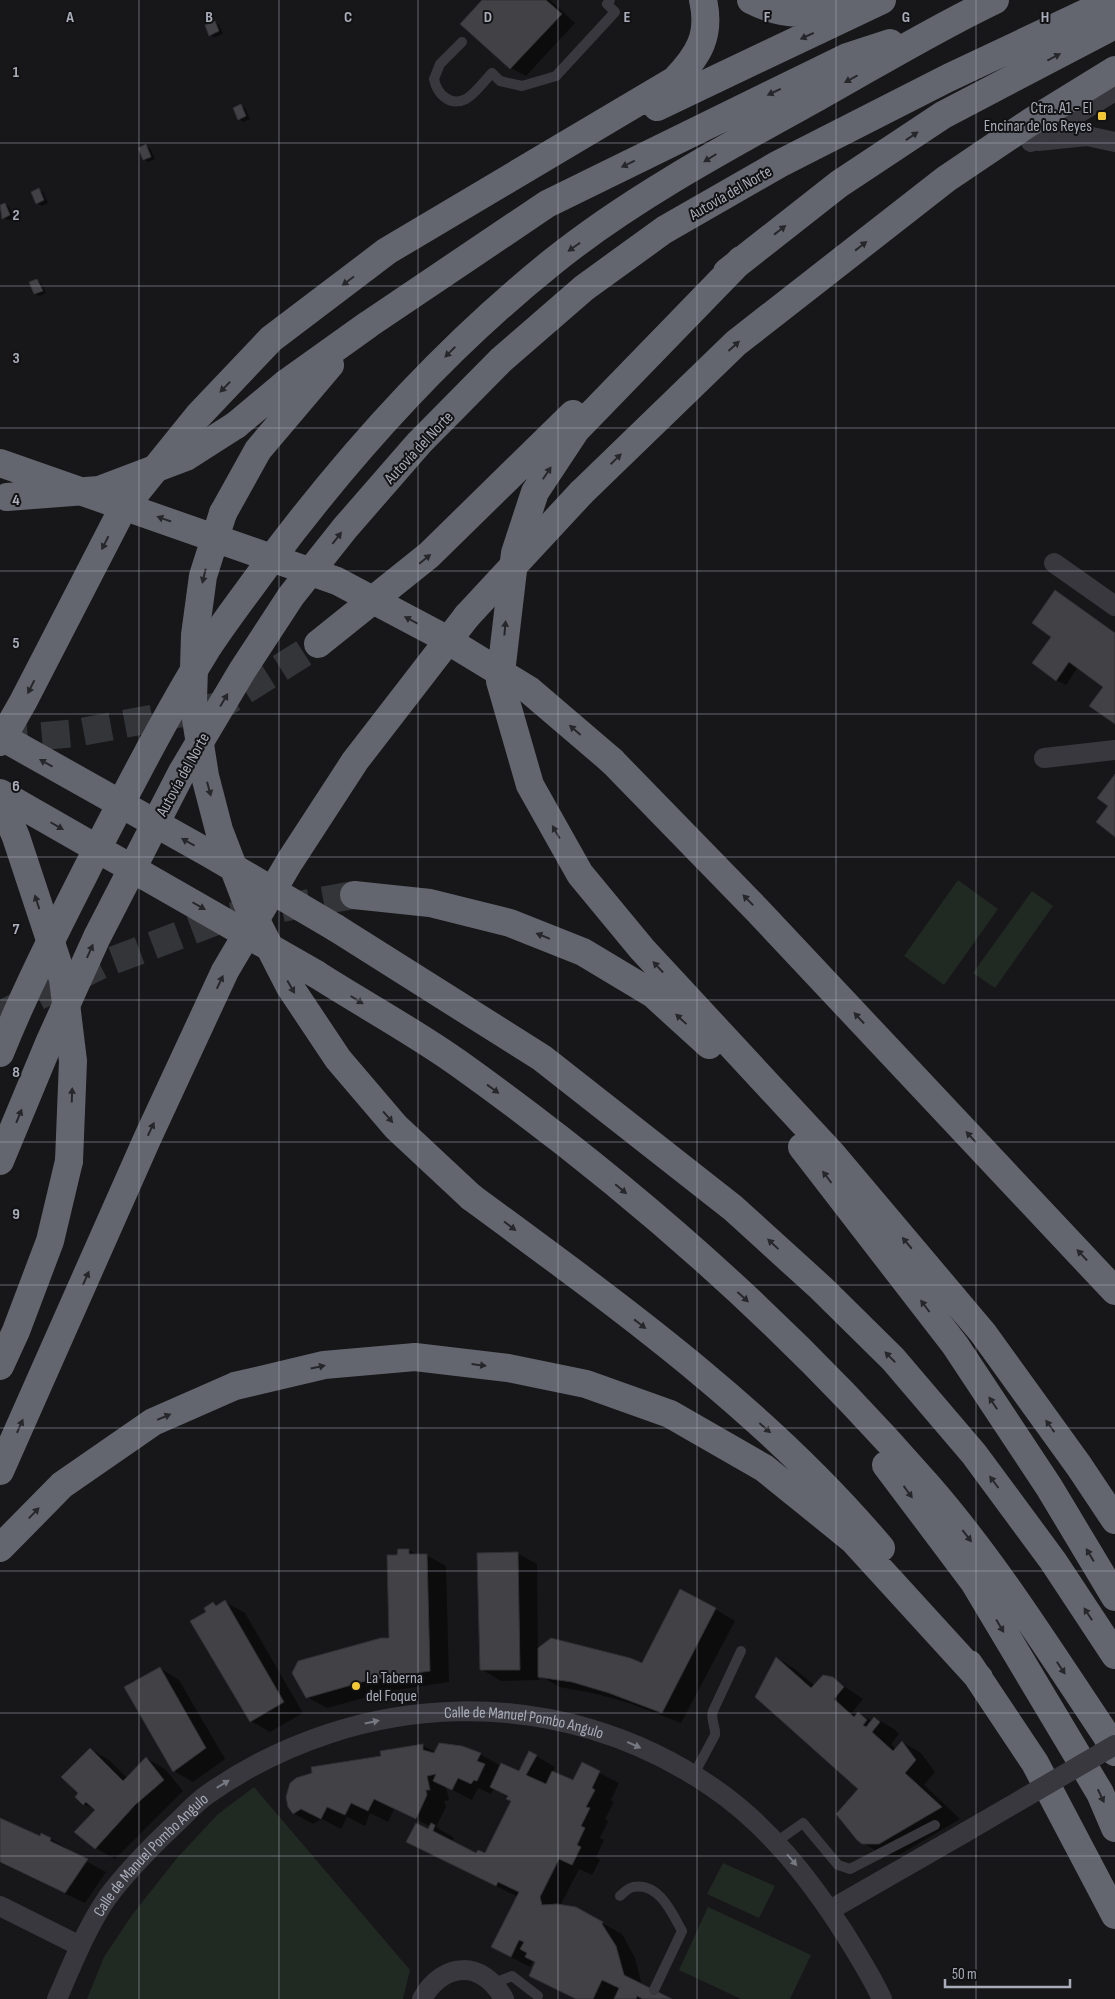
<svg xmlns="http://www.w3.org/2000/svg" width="1115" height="1999" font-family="'Sofia Sans Condensed',sans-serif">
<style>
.green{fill:#212923}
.shadow{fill:#0007;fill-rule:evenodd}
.building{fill:#414146;stroke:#313135}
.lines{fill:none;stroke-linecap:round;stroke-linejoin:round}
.highway-tunnel{stroke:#343539;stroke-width:28;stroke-dasharray:28 14;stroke-linecap:butt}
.lane{stroke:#38383e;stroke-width:10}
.street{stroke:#38383e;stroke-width:20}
.highway{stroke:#64666f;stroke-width:28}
.street-bridge{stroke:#38383e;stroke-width:20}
.highway-bridge{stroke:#64666f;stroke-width:28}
.oneway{fill:#26272b}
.oneway2{fill:#767882}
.grid{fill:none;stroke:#a9acb9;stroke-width:1;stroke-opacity:0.55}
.poi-dot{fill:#f2c736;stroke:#121214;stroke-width:2}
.labels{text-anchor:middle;stroke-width:4;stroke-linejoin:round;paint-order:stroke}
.poi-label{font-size:16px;fill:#a9acb9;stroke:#121214;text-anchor:end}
.street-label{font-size:16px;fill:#a9acb9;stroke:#121214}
.grid-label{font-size:16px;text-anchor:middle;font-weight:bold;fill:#a9acb9;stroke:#121214;stroke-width:4;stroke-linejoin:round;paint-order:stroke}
</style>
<rect width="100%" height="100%" fill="#171719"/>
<path class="green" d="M958 880 998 909 944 985 904 956Z
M1032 891 1053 906 995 988 973 973Z
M254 1787 410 1970 403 1999H87L104 1957 132 1915 177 1858 218 1814Z
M723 1863 775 1886 759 1918 707 1894Z
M708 1907 811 1955 790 1999H741L679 1970Z"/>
<path class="shadow" d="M483 0H550L575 23 526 76 511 68 462 24Z
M215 22 219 25 223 34 215 37 210 35Z
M241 106 245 108 250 119 243 122 239 119Z
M146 146 150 148 155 159 148 162 144 159Z
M39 190 43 192 48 203 42 206 37 203Z
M5 204 9 207 14 218 8 220 3 218 0 210V207Z
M37 280 41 283 46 293 40 296 35 294Z
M1115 633V722L1105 686 1078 667 1066 685 1056 680 1053 637Z
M409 1550 418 1555H426L446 1566 449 1682 389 1691 327 1708 307 1697 390 1639 399 1556Z
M517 1553 537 1564 538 1649 642 1665 715 1609 735 1621 681 1723 629 1703 593 1693 559 1687 539 1675V1680L501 1681 481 1669Z
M225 1602 245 1613 303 1713 270 1732 251 1721 208 1613 213 1603 218 1606Z
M777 1658 796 1670 815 1686 832 1678 863 1699 853 1711 872 1721 875 1718 894 1729 899 1734 891 1744 896 1749 902 1742 921 1753 935 1772 924 1785 960 1819 899 1855H883L863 1843 859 1789Z
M160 1668 179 1680 225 1759 193 1782 174 1771Z
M422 1745 436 1753 480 1754 501 1766 520 1773 536 1756 555 1767 553 1772 573 1782 582 1764 619 1783 611 1800 614 1802 605 1819 608 1821 600 1838 604 1840 596 1857 600 1860 592 1875 579 1869 560 1906 576 1909 622 1934 635 1958 642 1986 669 1999H575L531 1975 536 1963 533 1961 530 1967 492 1947 518 1897 408 1842 429 1830 430 1826 394 1809 388 1822 370 1813 365 1826 347 1817 341 1829 322 1819 313 1824 293 1813 382 1757ZM446 1787 472 1800 478 1788 491 1794 493 1790H497L512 1801 486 1855H476L452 1842 454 1838 436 1827 446 1807 444 1801 449 1800Z
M90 1749 109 1760 127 1778 146 1758 165 1769 183 1791 115 1859 96 1848 76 1832 96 1810 84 1804Z
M0 1819 40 1838 42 1834 51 1839 70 1850 69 1852 106 1872 85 1903 0 1863Z"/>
<path class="building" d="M482 0H546L562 14 510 69 460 24Z
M215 21 219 31 209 36 205 25Z
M241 104 246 116 238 120 233 108Z
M146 144 151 157 143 160 138 148Z
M39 188 44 200 36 204 31 192Z
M5 203 10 215 2 219 0 205Z
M37 279 43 291 34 294 29 282Z
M1055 590 1115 633V724L1089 706 1103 687 1069 662 1056 681 1032 663 1051 637 1032 623Z
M1115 774V837L1096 822 1108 806 1097 798Z
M398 1549H409V1554H427L430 1671 369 1680 306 1698 292 1673 298 1661 381 1638H389L387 1555H397Z
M518 1552 520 1670H480L477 1553Z
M680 1589 716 1608 662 1713 609 1693 572 1682 538 1677V1648L551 1638 630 1658 642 1663Z
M225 1600 284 1702 250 1722 190 1621 206 1612 204 1608 213 1602 216 1606Z
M776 1657 811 1688 823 1675 833 1677 844 1687 834 1699 854 1717 858 1712 867 1720 863 1725 866 1727 874 1717 880 1722 872 1732 893 1751 902 1741 916 1760 905 1773 942 1807 879 1844H862L857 1840 836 1814 858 1789 755 1697Z
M160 1667 206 1748 173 1772 124 1687Z
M439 1743 462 1746 481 1753 477 1761 485 1764 477 1781 474 1780 471 1784 458 1778 452 1790 433 1781 436 1774 427 1776 430 1790H426L427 1795 416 1819 374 1799 368 1811 351 1803 345 1815 327 1807 321 1819 301 1809 293 1814 288 1807 286 1797 290 1783 296 1778 312 1773 311 1767 381 1756 380 1751 423 1744V1750L434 1753Z
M90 1748 123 1781 146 1757 164 1780 135 1805 95 1849 74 1832 95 1810 86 1802 83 1805 75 1797 78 1793 61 1777Z
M529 1751 537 1755 526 1775 546 1784 552 1771 573 1780 582 1762 600 1771 592 1788 595 1790 586 1807 590 1808 581 1826 585 1828 577 1845 581 1847 572 1865 559 1859 540 1897 542 1905 557 1904 576 1907 603 1922 602 1924 616 1946 624 1975 672 1999H643L637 1996 636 1999H614L619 1988 602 1980 593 1999H576L529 1976 535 1962 525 1957 527 1953 520 1949 524 1942 519 1940 511 1957 491 1947 519 1892 498 1882 496 1886 406 1842 416 1823 428 1829 431 1823 435 1825 433 1831 476 1853 478 1850 485 1853 511 1801 506 1799 508 1796 490 1787 501 1763 519 1771Z
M0 1818 40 1836 41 1833 51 1838 50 1841 88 1859 65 1893 0 1862Z"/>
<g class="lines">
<path class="highway-tunnel" d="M0 740 76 733 220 706 318 644
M282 908 354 895
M0 1015 101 965 227 917 239 915"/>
<path class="lane" d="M462 42 440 64 434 79C437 94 450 107 466 99 476 93 484 81 492 73L500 81 522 86 556 76 615 12 607 4 610 0
M693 1776 715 1735C716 1726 710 1720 713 1711L741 1651
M776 1842 803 1823 838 1865 850 1869 935 1825
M620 1896C623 1893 629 1888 633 1887 659 1882 672 1913 682 1931L654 1990
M494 1983 512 1976 538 1996"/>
<g class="street">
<path d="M1038 141 1087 136 1115 142"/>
<path d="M1031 142 1115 91"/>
<path d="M1054 563 1115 606"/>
<path d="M1044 758 1115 750"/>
<path d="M0 1906 80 1946"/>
<path d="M830 1910 964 1833"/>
<path id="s1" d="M57 1999C72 1965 86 1929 107 1898 126 1872 149 1849 172 1827 184 1816 195 1803 208 1794 360 1688 559 1682 712 1787 768 1825 809 1878 845 1934 858 1955 872 1977 882 1999"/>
<path d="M422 1999C443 1961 483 1960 504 1999"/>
</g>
<path class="highway" d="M751 0C790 20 812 14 852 0
M657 107 882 0
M741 260 576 430 535 492 515 553 500 681 530 785 580 874 642 949 832 1154 983 1333 1079 1466 1115 1520
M727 272 839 184 943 115 1115 25
M236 425 285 384 369 324 547 204 847 57 890 43
M581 493 736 343 946 179 1029 123 1115 70
M223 513 258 450 330 365
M318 644 429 555 573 414
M0 742 23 702 122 510 198 416 271 339 387 251 675 80C699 55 711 35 703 0
M612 761 758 911 1115 1291
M354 895 430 903 510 923 583 952 653 994 709 1045
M336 928 542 1058 733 1208 821 1288 893 1359 974 1454 1053 1561 1115 1655
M316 974C363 1004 413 1031 458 1063 629 1185 790 1327 928 1486 995 1563 1049 1650 1106 1735L1115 1752
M0 1053C27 986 60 922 93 857 130 786 166 715 208 647 227 618 249 590 269 562 352 451 443 350 551 263 630 199 729 146 818 97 877 64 934 29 995 0
M802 1147 955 1345 1049 1487 1115 1597
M0 1161 49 1043 97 937 182 772 242 671 291 596 345 528 419 443 501 360 584 288 664 230 779 164 948 78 1113 0
M471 1197C616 1304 765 1410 881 1548
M0 1366 16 1331 50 1241 69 1161
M886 1465 974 1582 1100 1793 1115 1828
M0 1471 148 1137 225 971 290 861 355 761 467 616
M0 1548 62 1485 153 1422 235 1386 324 1365 415 1357 508 1368 586 1384 670 1414 764 1468 853 1540 979 1678
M969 1664 1035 1763 1115 1915"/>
<path class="street-bridge" d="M964 1833 1115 1745"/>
<path class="highway-bridge" d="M0 463 337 581 437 634 529 690 612 761
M7 497 99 490 186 457 236 425
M223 513 203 576 195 635 193 700 205 776 219 830 247 903 290 987 338 1059 396 1127 471 1197
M467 616 581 493
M0 736 210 854 336 928
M0 793 316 974
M0 799 16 837 63 979 73 1061 69 1161"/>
</g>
<defs><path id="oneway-solid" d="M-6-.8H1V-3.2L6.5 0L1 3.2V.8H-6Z" transform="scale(1.25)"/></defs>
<g class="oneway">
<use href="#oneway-solid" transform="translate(807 36) rotate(155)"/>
<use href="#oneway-solid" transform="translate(1054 57) rotate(-28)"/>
<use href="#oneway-solid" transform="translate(851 79) rotate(151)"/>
<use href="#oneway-solid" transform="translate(774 92) rotate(155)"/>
<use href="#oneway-solid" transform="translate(912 136) rotate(-34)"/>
<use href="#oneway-solid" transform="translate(710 158) rotate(148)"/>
<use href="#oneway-solid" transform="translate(628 164) rotate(154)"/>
<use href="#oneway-solid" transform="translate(780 230) rotate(-38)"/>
<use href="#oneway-solid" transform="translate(861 246) rotate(-38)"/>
<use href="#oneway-solid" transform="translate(574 247) rotate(145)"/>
<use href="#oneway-solid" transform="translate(348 281) rotate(143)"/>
<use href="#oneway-solid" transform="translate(734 346) rotate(-42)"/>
<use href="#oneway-solid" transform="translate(450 352) rotate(135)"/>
<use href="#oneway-solid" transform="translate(225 387) rotate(134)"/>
<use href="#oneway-solid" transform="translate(616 459) rotate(-44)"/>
<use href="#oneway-solid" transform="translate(547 473) rotate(-56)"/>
<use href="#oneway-solid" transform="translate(164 519) rotate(-161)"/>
<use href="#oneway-solid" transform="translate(337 538) rotate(-52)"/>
<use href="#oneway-solid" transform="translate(105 543) rotate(117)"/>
<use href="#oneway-solid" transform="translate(425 559) rotate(-39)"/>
<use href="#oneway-solid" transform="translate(204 576) rotate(103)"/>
<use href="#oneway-solid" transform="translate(411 620) rotate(-152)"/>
<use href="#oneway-solid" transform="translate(505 628) rotate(-85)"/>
<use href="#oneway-solid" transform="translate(31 687) rotate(117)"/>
<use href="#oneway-solid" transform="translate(224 700) rotate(-59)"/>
<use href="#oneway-solid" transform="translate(575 730) rotate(-139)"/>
<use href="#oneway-solid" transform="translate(46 763) rotate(-151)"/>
<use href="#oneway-solid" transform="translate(209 789) rotate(75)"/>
<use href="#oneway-solid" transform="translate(57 826) rotate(30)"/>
<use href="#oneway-solid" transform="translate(556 832) rotate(-120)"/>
<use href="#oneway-solid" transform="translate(188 842) rotate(-151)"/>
<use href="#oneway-solid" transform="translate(748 900) rotate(-134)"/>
<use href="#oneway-solid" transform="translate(37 902) rotate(-108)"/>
<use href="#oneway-solid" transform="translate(199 906) rotate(30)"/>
<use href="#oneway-solid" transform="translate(543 936) rotate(-158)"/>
<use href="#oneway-solid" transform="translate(90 951) rotate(-66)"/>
<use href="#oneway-solid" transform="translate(658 967) rotate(-133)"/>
<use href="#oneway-solid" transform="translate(220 982) rotate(-65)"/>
<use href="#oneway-solid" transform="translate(291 987) rotate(60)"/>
<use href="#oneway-solid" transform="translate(357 1000) rotate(32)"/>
<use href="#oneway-solid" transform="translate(859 1018) rotate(-133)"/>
<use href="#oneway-solid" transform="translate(681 1019) rotate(-137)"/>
<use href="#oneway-solid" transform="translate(493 1089) rotate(36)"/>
<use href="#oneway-solid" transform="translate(72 1095) rotate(-88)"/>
<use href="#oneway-solid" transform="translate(19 1116) rotate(-68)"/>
<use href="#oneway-solid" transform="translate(388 1117) rotate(49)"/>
<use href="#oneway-solid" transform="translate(151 1129) rotate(-65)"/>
<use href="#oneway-solid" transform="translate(971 1137) rotate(-133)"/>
<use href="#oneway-solid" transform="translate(827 1177) rotate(-127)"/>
<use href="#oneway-solid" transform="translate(621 1189) rotate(40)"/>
<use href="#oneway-solid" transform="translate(510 1226) rotate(37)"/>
<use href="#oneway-solid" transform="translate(907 1243) rotate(-130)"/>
<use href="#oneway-solid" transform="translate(773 1244) rotate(-137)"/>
<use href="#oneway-solid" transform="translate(1082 1255) rotate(-133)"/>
<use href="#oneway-solid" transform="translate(86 1278) rotate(-66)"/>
<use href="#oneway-solid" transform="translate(743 1297) rotate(42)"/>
<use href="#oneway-solid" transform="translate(925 1306) rotate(-127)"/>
<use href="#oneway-solid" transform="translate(640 1324) rotate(38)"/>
<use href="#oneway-solid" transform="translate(890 1357) rotate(-134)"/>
<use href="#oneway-solid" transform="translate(479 1365) rotate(7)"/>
<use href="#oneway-solid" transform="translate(318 1367) rotate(-12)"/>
<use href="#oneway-solid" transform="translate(993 1403) rotate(-124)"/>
<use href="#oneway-solid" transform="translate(164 1417) rotate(-23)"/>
<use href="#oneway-solid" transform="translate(20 1426) rotate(-66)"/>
<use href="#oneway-solid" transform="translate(1050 1426) rotate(-126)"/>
<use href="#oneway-solid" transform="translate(765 1428) rotate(41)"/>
<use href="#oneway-solid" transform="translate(994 1482) rotate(-127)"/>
<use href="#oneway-solid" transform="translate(908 1492) rotate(54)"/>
<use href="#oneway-solid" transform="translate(34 1513) rotate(-46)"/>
<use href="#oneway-solid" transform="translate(967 1536) rotate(52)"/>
<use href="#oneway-solid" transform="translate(1090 1555) rotate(-121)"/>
<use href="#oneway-solid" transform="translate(1088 1614) rotate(-123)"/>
<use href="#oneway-solid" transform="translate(1000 1626) rotate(59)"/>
<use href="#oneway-solid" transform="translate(1061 1668) rotate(56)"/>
<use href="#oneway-solid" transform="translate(1101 1796) rotate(65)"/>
</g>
<g class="oneway2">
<use href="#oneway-solid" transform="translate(372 1722) rotate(-12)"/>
<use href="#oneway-solid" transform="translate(634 1745) rotate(24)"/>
<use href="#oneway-solid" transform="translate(223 1784) rotate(-31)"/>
<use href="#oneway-solid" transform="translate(792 1860) rotate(49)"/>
</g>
<path class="grid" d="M139 0V1999M279 0V1999M418 0V1999M558 0V1999M697 0V1999M836 0V1999M976 0V1999M0 143H1115M0 286H1115M0 428H1115M0 571H1115M0 714H1115M0 857H1115M0 1000H1115M0 1142H1115M0 1285H1115M0 1428H1115M0 1571H1115M0 1713H1115M0 1856H1115"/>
<g class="poi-dot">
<rect x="1097" y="111" width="10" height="10" rx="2.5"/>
<circle cx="356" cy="1686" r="5"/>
</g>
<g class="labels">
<g class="poi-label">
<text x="1092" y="113">Ctra. A1 - El<tspan x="1092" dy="18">Encinar de los Reyes</tspan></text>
<text x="366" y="1683" text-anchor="start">La Taberna<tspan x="366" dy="18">del Foque</tspan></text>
</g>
<g class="street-label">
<text transform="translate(730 192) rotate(-30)" y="6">Autovía del Norte</text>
<text transform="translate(418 447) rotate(-47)" y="6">Autovía del Norte</text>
<text transform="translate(182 774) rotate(-61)" y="6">Autovía del Norte</text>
<text dy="6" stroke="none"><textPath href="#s1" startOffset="592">Calle de Manuel Pombo Angulo</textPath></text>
<text dy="6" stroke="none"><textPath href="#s1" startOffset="174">Calle de Manuel Pombo Angulo</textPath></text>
</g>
</g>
<g class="grid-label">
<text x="70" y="22">A</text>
<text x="209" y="22">B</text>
<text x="348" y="22">C</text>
<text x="488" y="22">D</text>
<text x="627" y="22">E</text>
<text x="767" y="22">F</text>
<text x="906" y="22">G</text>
<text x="1045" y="22">H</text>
<text x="16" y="77">1</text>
<text x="16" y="220">2</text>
<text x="16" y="363">3</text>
<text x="16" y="505">4</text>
<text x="16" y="648">5</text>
<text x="16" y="791">6</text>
<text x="16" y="934">7</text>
<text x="16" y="1077">8</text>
<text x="16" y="1219">9</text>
</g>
<path d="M945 1979v8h125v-8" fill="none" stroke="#a9acb9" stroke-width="2.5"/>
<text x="952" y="1979" font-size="15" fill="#a9acb9" stroke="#121214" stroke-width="4" paint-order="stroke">50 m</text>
</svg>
